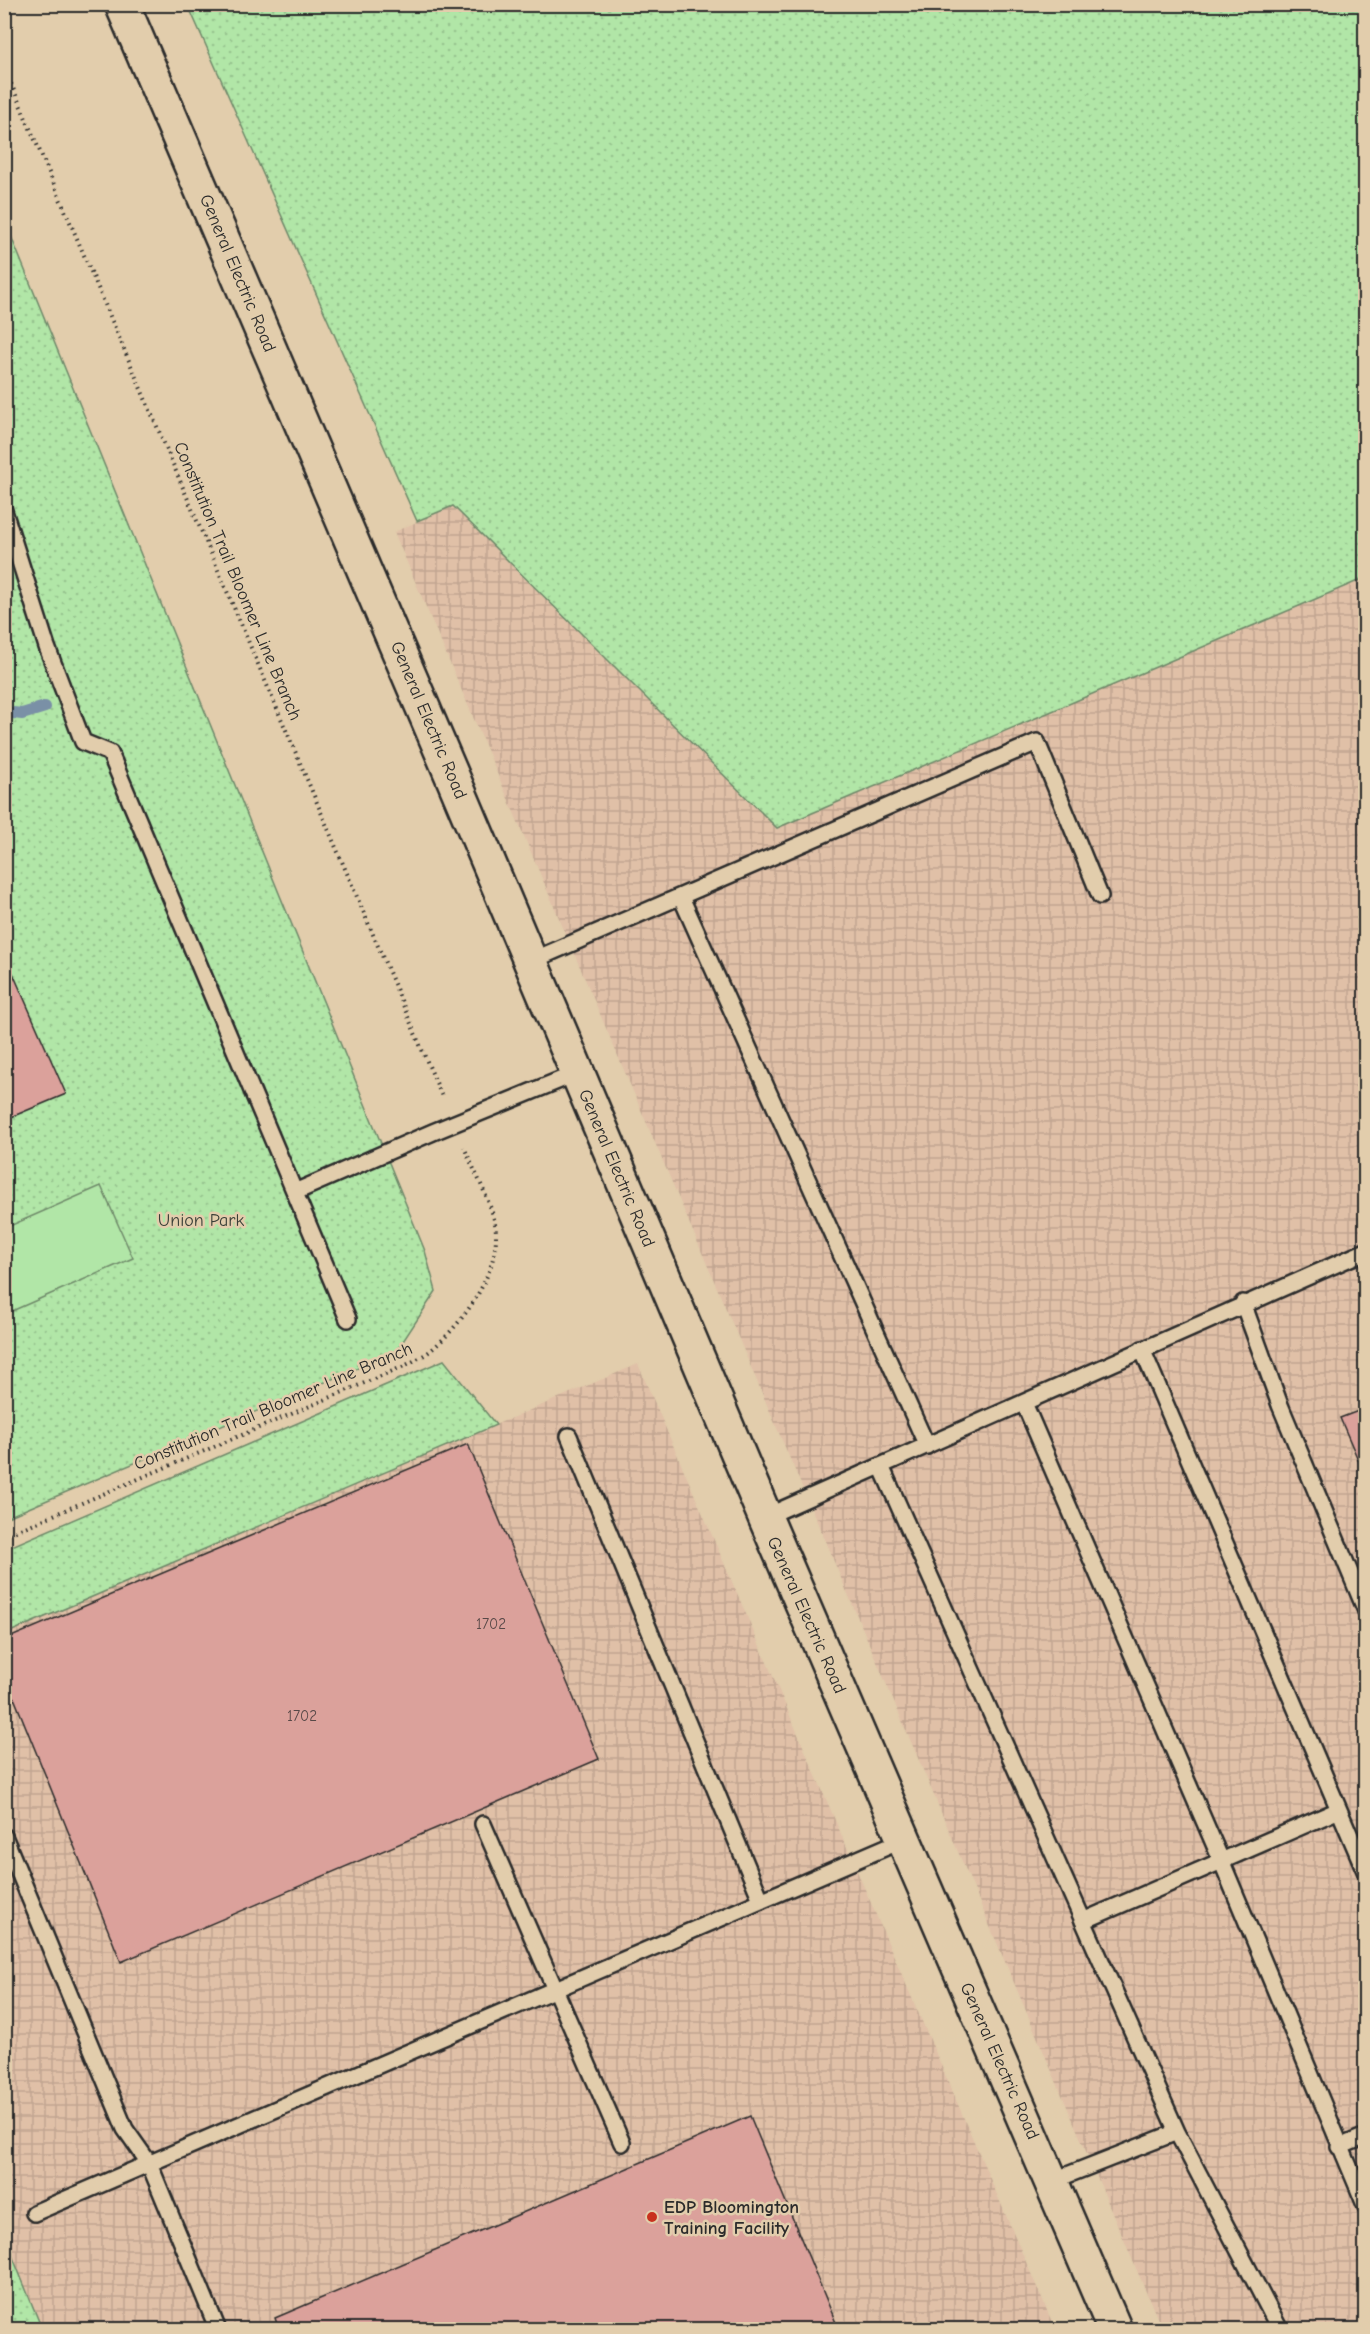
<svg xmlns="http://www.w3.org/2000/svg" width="1370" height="2334" font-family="'Comic Neue',sans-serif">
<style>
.industrial{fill:url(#industrial-grid)}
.grass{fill:url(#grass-dots);stroke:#6e8869;stroke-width:1.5}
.garden{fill:#b1e6a7;stroke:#6e8869;stroke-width:1.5}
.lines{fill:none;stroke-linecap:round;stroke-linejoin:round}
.stream{stroke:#7a90a6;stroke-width:12}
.building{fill:#dba19b;stroke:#2b2b2b;stroke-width:1.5}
.lane-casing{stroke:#2b2b2b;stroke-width:20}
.secondary-casing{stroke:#2b2b2b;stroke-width:38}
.path{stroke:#2b2b2b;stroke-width:4;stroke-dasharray:1.5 4.5;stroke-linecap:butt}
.lane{stroke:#e2cdac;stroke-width:15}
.secondary{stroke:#e2cdac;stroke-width:33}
.poi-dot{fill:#c8321e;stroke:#e2cdac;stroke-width:2}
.labels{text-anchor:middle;stroke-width:5;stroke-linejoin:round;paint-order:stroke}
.number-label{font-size:15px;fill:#574847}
.street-label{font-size:18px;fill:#2b2b2b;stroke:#e2cdac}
.park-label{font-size:18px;fill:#383e37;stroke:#e2cdac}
.poi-label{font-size:18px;font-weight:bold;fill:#2b2b2b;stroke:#e2cdac;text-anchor:start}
</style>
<defs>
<pattern id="industrial-grid" width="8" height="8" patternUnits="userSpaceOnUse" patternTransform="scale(1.5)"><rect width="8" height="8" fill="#e0c0a7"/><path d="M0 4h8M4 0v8" fill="none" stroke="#c0a590"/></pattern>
<pattern id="grass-dots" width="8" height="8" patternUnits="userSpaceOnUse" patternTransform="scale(1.5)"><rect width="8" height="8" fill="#b1e6a7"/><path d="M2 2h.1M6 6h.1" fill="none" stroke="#98c590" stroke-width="1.8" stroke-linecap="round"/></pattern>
</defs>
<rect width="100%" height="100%" fill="#e2cdac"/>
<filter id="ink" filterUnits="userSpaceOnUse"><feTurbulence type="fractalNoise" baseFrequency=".0167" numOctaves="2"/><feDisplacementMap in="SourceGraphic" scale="12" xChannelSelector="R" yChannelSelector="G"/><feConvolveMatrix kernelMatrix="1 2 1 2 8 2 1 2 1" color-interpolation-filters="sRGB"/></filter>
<g filter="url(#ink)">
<path class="industrial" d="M453 506 777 828 1365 578V2329H1162L394 532Z
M638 1364 1055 2329H42L5 2238V1634Z"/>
<path class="grass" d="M188 5H1365V578L777 828 453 506 417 521Z
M4 219 425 1251 436 1291 396 1352 5 1518Z
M444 1360 496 1425 5 1634V1549Z
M4 2238H5L42 2329H5Z"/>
<path class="garden" d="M101 1186 133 1258 5 1314V1228Z"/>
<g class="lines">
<path class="stream" d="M4 712 22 714 45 707"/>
</g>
<path class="building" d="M4 953 66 1094 4 1120Z
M1366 1408V1478L1340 1418Z
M468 1444 599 1759 121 1962 4 1673V1640Z
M750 2116 839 2330H279L275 2318Z"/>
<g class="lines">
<defs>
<path id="lane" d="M4 511 47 647 83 742 110 753 348 1319
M681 897 927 1446
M531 961 1037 742 1100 896
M295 1192 433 1132 577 1073
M1243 1303 1280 1405 1366 1611
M1142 1349 1366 1873
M1024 1403 1221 1860 1366 2207
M569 1436 761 1900
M881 1466 1177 2132
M765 1517 1366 1251
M483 1824 622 2143
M4 1836 125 2129 149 2163 218 2330
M1083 1921 1339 1810
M1339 2147 1366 2136
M1052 2181 1177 2132 1280 2330
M34 2213 905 1839"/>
<path id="secondary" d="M122 4 453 778 765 1517 1115 2330"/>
</defs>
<use href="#lane" class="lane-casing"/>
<use href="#secondary" class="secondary-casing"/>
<path class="path" d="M4 67 443 1099
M4 1536 402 1367C412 1362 422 1357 430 1351 463 1324 503 1269 495 1224 490 1199 474 1171 464 1147"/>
<use href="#lane" class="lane"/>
<use href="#secondary" class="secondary"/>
</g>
</g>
<circle class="poi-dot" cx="652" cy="2217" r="6"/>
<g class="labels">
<g class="number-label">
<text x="491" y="1629">1702</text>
<text x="302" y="1721">1702</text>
</g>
<g class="street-label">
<text transform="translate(238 273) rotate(67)" y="6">General Electric Road</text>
<text transform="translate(238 581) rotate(67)" y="6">Constitution Trail Bloomer Line Branch</text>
<text transform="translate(429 720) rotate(67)" y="6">General Electric Road</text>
<text transform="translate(617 1168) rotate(67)" y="6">General Electric Road</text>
<text transform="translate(273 1406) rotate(-23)" y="6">Constitution Trail Bloomer Line Branch</text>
<text transform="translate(807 1615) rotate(66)" y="6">General Electric Road</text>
<text transform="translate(1000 2061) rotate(66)" y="6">General Electric Road</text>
</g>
<g class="park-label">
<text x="201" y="1226">Union Park</text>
</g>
<g class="poi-label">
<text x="664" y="2213">EDP Bloomington<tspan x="664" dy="21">Training Facility</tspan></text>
</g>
</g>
<rect width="1370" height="2334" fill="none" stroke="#e2cdac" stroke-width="24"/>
<rect x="12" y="12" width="1346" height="2310" fill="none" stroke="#2b2b2b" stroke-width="2" filter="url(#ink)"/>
</svg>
